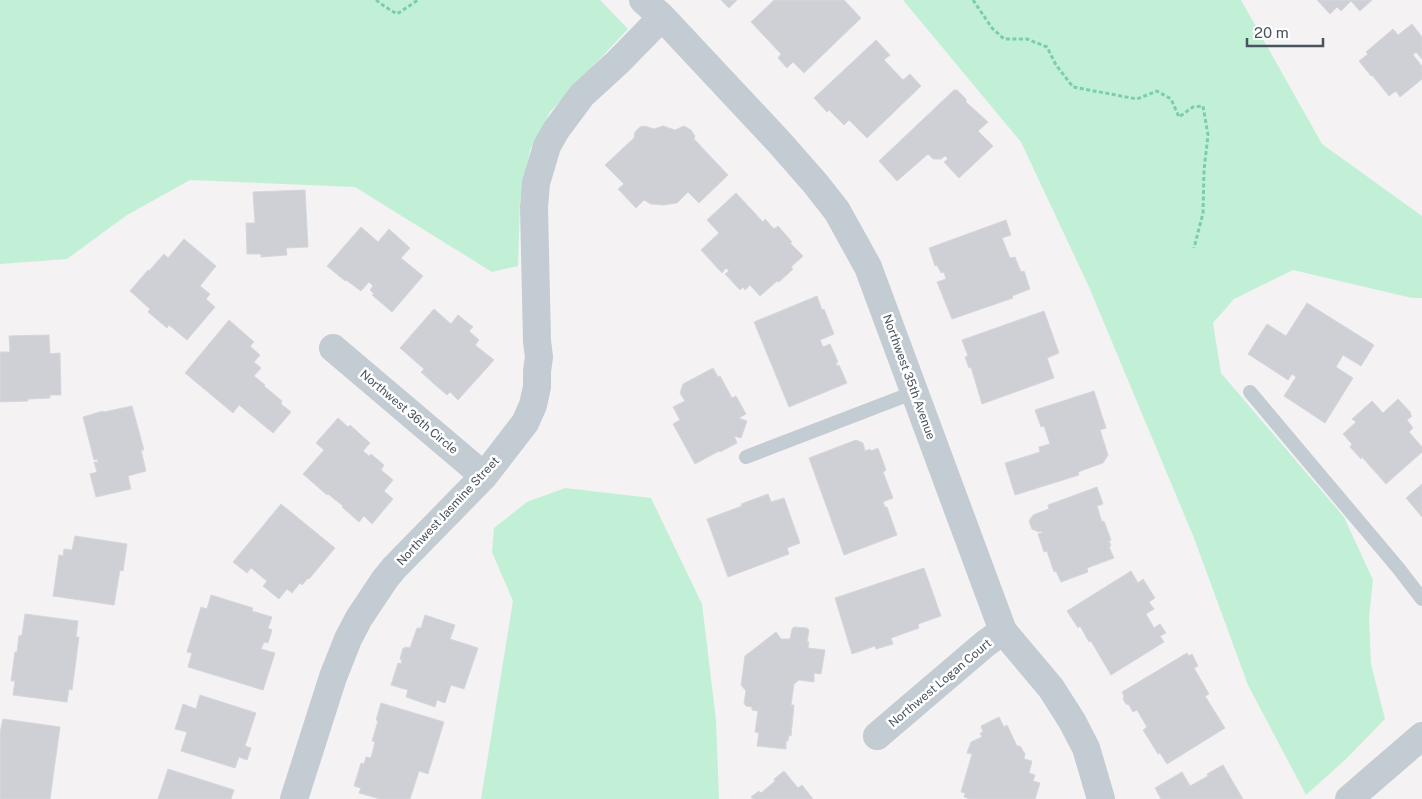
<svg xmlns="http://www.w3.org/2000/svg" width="1422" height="799" font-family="'Public Sans',sans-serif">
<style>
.green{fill:#c2f0d7}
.building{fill:#ced0d6;stroke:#d6d7dd}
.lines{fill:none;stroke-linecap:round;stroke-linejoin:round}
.path{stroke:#7aceaa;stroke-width:3;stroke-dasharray:4 2.5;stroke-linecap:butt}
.lane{stroke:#c3cbd3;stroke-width:14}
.street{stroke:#c3cbd3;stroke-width:28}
.labels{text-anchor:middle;stroke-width:5;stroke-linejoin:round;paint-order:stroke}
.street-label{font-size:12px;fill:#49535f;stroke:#fff}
</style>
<rect width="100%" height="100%" fill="#f4f2f2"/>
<path class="green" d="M0 0H600L628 29 550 112 530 150 520 201 518 266 492 272 355 187 190 180 127 215 67 259 0 264Z
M903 0H1241L1322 144 1422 216V298H1412L1293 270 1234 299 1213 323 1221 373 1344 517 1373 580 1369 617 1371 664 1385 719 1345 760 1306 795 1248 685 1194 538 1089 287 1021 142Z
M565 488 651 498 702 604 716 720 719 799H481L513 601 492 552 494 528 527 502Z"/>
<path class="building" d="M721 0H737L729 8Z
M774 0H844L861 18 804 73 793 62 787 68 778 58 781 54 751 22Z
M1317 0H1372L1360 11 1351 1 1341 11 1337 7 1330 14Z
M1412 24 1422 37V59L1416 52 1413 55 1422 66V79L1400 97 1396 91 1389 96 1372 75 1371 76 1359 61 1368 54 1366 52 1393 29 1398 35Z
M876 40 890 55 884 60 903 80 910 74 921 86 867 138 849 120 844 125 829 110 827 112 814 98Z
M954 90H957L966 99V102L988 122 978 131 993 146 959 178 944 162 948 159 945 156 941 159H933L928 154 897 181 879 161Z
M645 126 654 129 663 126 675 130 684 126 691 130 695 136 694 139 728 175 699 203 688 192 677 203 663 205 651 204 644 200 636 208 618 189 624 184 605 165 634 138 635 132 640 127Z
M305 190 308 247 286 248 287 255 261 257V254H247L246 223H255L253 192Z
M736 193 763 222 765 219 774 229 778 226 792 242 790 243 803 256 791 267 793 269 779 282 777 281 760 296 750 285 745 290 743 287 740 290 725 274 729 271 726 268 722 273 701 250 719 233 707 220Z
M1006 220 1011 235 1002 238 1010 258 1015 257 1021 272 1024 271 1030 289 1012 296 1013 298 952 319 937 282 946 279 944 272 941 273 937 265 935 266 929 248Z
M361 227 378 242 389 229 410 248 401 258 423 276 392 312 372 295 374 294 370 290 373 286 369 282 361 291 346 280 345 281 327 266Z
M184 239 216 266 200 286 210 294 206 299 215 307 187 340 169 325 167 328 148 312 150 309 130 291 148 270 149 271 164 254 168 258Z
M817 296 822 310 824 309 834 334 820 340 823 347 830 344 838 362 836 363 837 366 839 365 847 383 789 407 754 322Z
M1307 303 1374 345 1361 366 1343 355 1336 367 1353 378 1325 423 1284 396 1296 377 1292 374 1288 380 1248 354 1267 324 1286 336Z
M434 309 451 324 458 315 473 327 469 331 479 340 475 345 494 360 458 400 450 392 447 395 433 383 421 372 424 369 400 348Z
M1044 311 1059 353 1047 358 1054 378 982 404 971 367 969 368 965 357 968 356 962 340Z
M229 320 254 342 250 346 260 355 254 362 261 368 254 376 265 385 264 386 282 401 281 404 291 412 273 433 239 405 233 413 185 373Z
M49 335 50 354 60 353 61 395H50V398L28 399V401L0 402V352H10L9 336Z
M713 368 718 377 720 376 732 398 736 396 746 414 739 418 747 421 741 438 734 436 737 443 720 452 719 451 695 464 673 424 680 420 673 407 685 401 680 393 683 384Z
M1094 391 1106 428 1100 430 1108 455 1103 463 1078 472 1079 475 1015 495 1005 463 1040 452 1039 447 1050 444 1044 426 1041 427 1035 410Z
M1398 399 1411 413 1410 414 1412 416 1407 420 1413 428 1409 432 1422 447V452L1386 484 1362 457 1361 459 1350 447 1352 444 1343 434 1356 422 1352 419 1372 401 1383 413Z
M132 406 144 450H141L146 471 128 476 131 489 96 497 90 474 97 472 94 462H98L97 459 94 460 83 417 103 411 104 412Z
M338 418 348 427 350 425 370 443 363 451 369 456 371 454 384 465 381 470 393 480 384 491 393 499 372 524 364 516 359 522 342 507 343 506 328 494 327 495 303 474 324 450 316 443Z
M856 440 863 443 865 451 870 449 871 451 878 448 886 470 883 472 893 498 883 502 885 507H887L897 535 844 555 809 458Z
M1422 484V517L1406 498Z
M1097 487 1103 504 1097 506 1102 522 1104 521 1111 540 1109 541 1111 546 1109 547 1114 558 1087 568 1088 572 1061 582 1056 571 1054 572 1047 551 1044 552 1038 534 1042 533V531L1039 532 1032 529 1029 521 1033 515 1049 509 1048 505Z
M768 494 771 502 784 498 800 543 787 548 789 554 728 577 707 519 742 506 741 504Z
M281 504 335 548 309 579 308 578 302 585 300 583 292 593 287 589 279 599 263 586 267 581 251 568 247 573 233 562Z
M75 536 127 544 123 571 120 570 114 605 53 596 59 555 63 556 64 549 72 550Z
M924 568 941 616 918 624 919 628 891 638 893 644 876 649 875 646 852 654 835 598Z
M1131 571 1138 583 1143 579 1155 598 1149 602 1154 609 1146 614 1154 628 1160 624 1166 633 1160 636 1164 642 1111 675 1091 641 1089 642 1080 626 1078 628 1067 611Z
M211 595 253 608 252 611 272 617 268 628 272 630 268 643 264 642 261 649 275 653 263 690 188 667 192 653 187 652 201 607 207 609Z
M25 614 78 621 76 637H79L72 690 69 689 67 702 13 695 15 681H11L15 652H17L19 636 22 635Z
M425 615 455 625 450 639 478 648 464 689 451 685 445 703 437 700 435 707 406 697 408 690 391 685 398 663 401 664 402 660 400 659 403 648 405 649V647L410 648 417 628H421Z
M794 627 807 628 809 630 807 642H809L808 648 825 650 821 674 814 673V682L799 680 794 684 791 705H794L791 736 789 735 788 741H786V749L757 746 759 733 755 732 758 711 752 710V707L746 706 744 703 746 691 741 685 745 656 776 632 781 639H790L792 629Z
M1187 653 1189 656 1192 654 1198 666 1194 668 1209 694 1205 696 1225 728 1167 764 1160 753 1158 754 1143 730 1147 727 1137 710 1133 712 1129 705 1126 704 1123 699 1124 696 1122 692Z
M200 695 256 713 245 746 251 748 247 760 239 757 235 768 181 751 187 732 175 729 183 704 196 709Z
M381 703 444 722 428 774 419 771 410 799H380L359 793 361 788 354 786 361 763 364 764 366 757 371 758 375 742 372 741 378 721 376 720Z
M999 717 1004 727 1007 725 1017 746H1020L1025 754 1024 759 1032 761 1029 773 1035 775 1033 781 1040 783 1035 799H970L964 797 965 793 961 792 972 754 967 753 971 742 982 737 980 733 983 732 981 726Z
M3 719 60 727 50 799H0V732Z
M1223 765 1243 799H1161L1155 788 1182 772 1190 786 1208 776 1207 774Z
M168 769 234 790 231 799H158Z
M784 771 798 788 802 785 813 799H753L751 797 759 791 761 793 775 781 774 779Z"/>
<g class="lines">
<path class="path" d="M376 0 384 6 397 14 418 0
M973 0 992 28 1004 39H1027L1047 47 1056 65 1073 87 1137 99 1157 91 1171 99 1179 117 1193 107 1203 106 1208 135 1204 170 1203 213 1194 248"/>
<path class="lane" d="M1250 392 1399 569 1422 599
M746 457 915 392"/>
<path class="street" d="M643 0 662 17 779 142 815 183 837 211 868 267 1003 631 1051 688 1072 721 1086 748 1101 799
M333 348 484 476
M877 736 986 643 1003 631
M294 799 333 677 348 639 359 618 385 579 394 568 484 476 525 423 533 405 537 387V371L539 357 537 341 534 207 536 183 547 146 556 130 582 95 618 62 662 17
M1349 799 1422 736"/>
</g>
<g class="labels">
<g class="street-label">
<text transform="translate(909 377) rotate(70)" y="4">Northwest 35th Avenue</text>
<text transform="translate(409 412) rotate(40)" y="4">Northwest 36th Circle</text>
<text transform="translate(448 511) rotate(-47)" y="4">Northwest Jasmine Street</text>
<text transform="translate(940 683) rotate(-40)" y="4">Northwest Logan Court</text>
</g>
</g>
<path d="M1247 38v8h76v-8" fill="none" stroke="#49535f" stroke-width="2.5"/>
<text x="1254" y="38" font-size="15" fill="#49535f" stroke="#ffffff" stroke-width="4" paint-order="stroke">20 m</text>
</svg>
